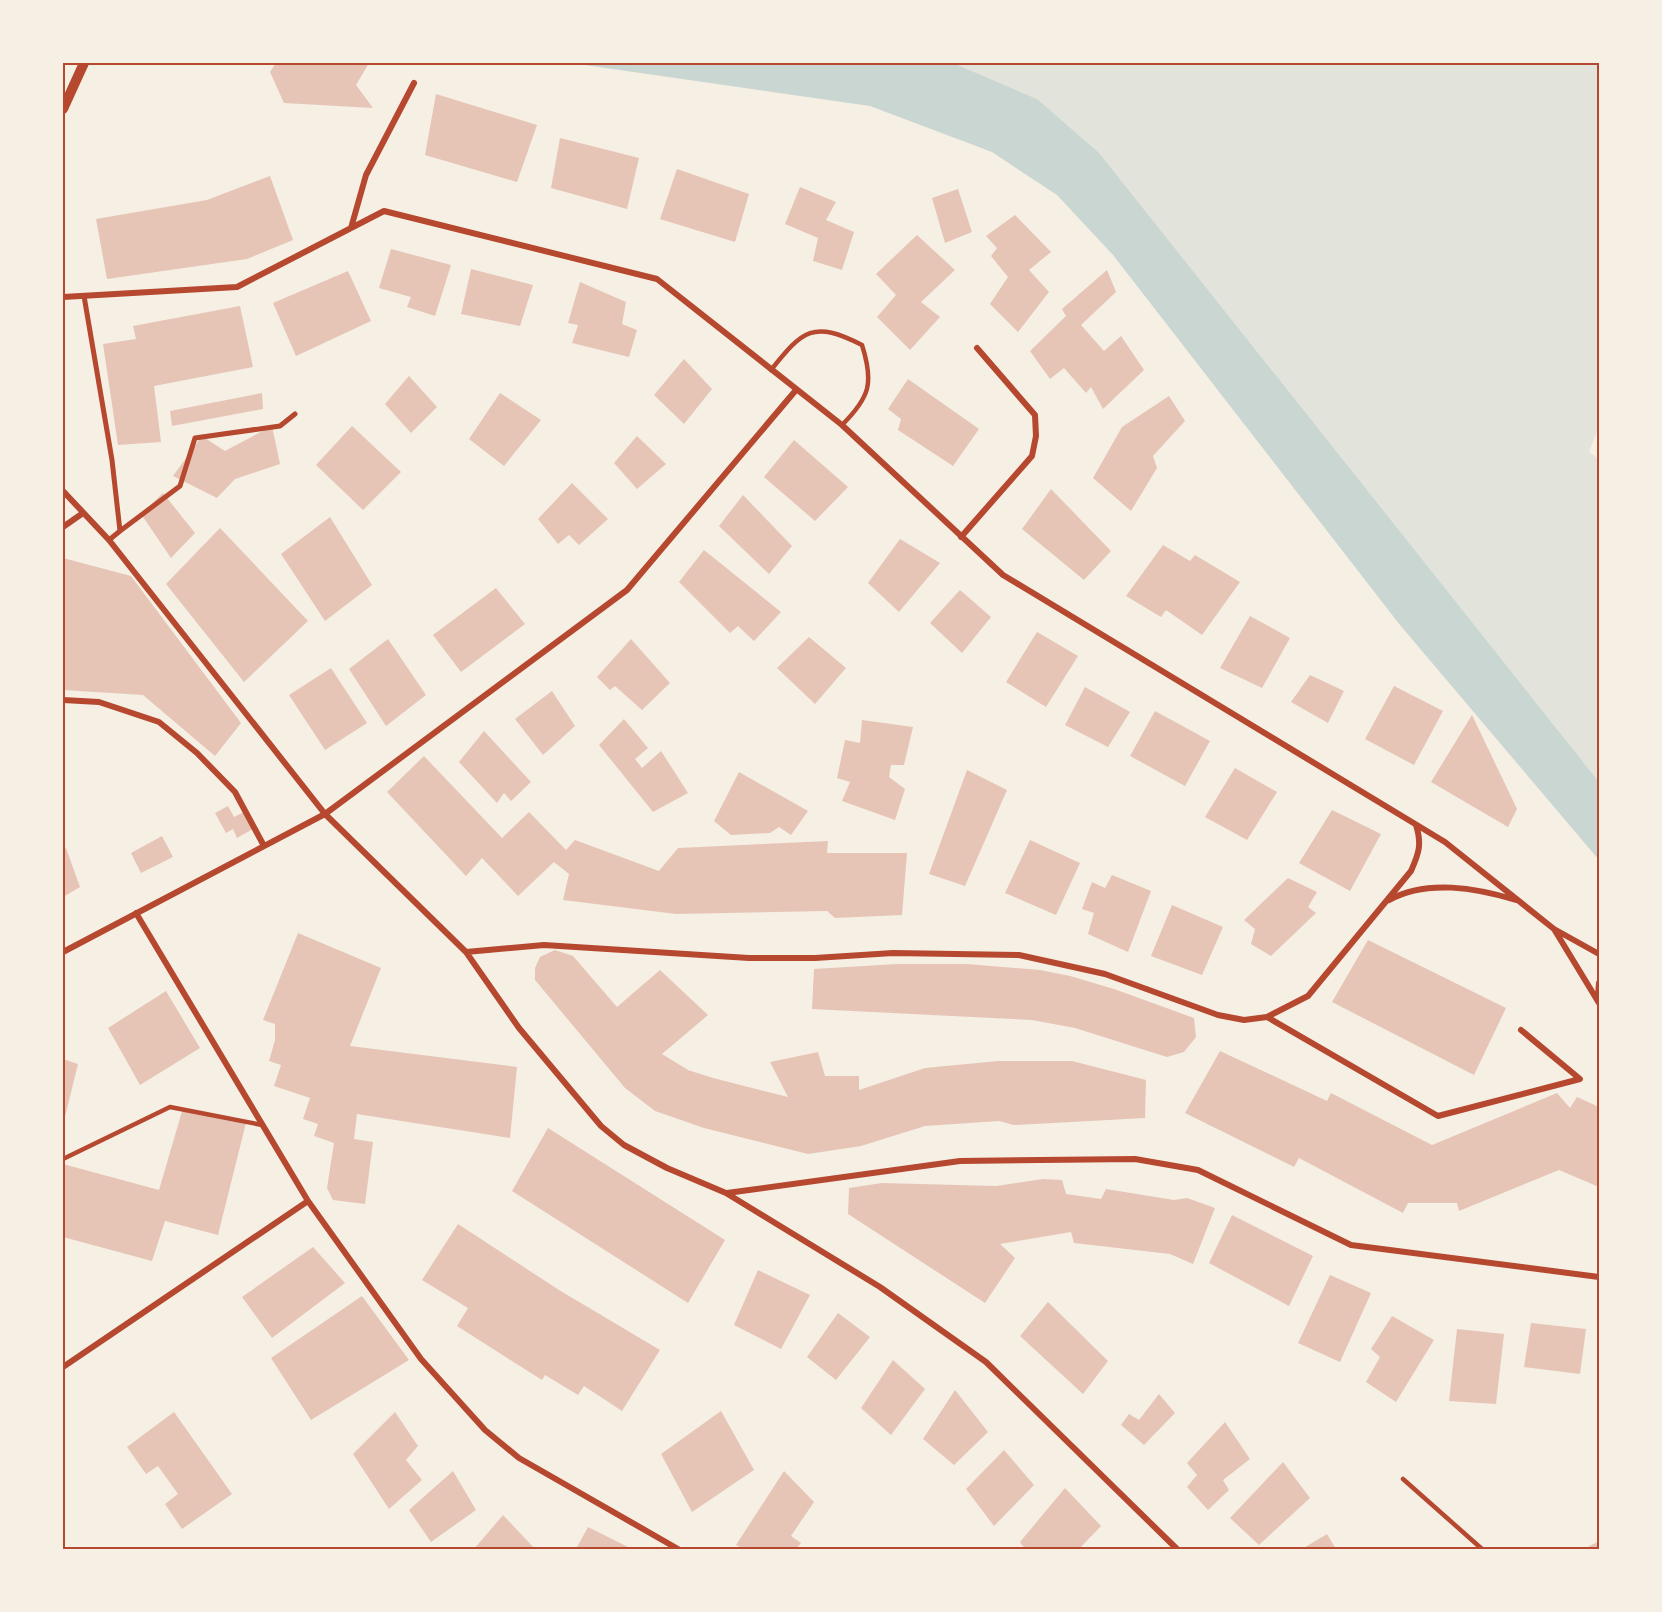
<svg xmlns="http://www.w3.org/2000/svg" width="1662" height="1612" font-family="'Source Sans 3',sans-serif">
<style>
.green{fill:#e2e4dc}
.water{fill:#c9d6d2}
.building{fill:#e6c5b7}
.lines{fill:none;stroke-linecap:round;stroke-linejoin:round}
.service{stroke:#b5482f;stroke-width:4.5}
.pedestrian{stroke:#b5482f;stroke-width:5}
.minor{stroke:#b5482f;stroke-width:6}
.tertiary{stroke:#b5482f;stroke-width:10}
.neatline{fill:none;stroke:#b5482f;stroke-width:2}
</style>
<rect width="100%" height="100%" fill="#f6efe4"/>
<path class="green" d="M953 63H1599V427L1589 452 1599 459V782L1275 377 1037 99Z"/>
<path class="water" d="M571 63H953L1037 99 1099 153 1599 782V860L1400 625 1113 255 1057 195 992 152 870 106Z"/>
<path class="building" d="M276 63H369L356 85 373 108 284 103 270 72Z
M436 94 537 125 517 182 425 155Z
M560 138 639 158 627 209 551 188Z
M677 169 749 194 735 242 660 219Z
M270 176 293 240 247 259 107 279 96 219 207 200Z
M800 187 836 202 826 220 854 232 842 270 813 261 818 238 785 224Z
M958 189 972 232 945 243 932 198Z
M1015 215 1051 252 1029 270 1049 292 1018 332 990 304 1008 277 991 256 997 248 986 236Z
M917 235 955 270 921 302 940 317 910 350 877 317 896 295 876 274Z
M391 249 451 265 435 316 407 307 411 297 379 288Z
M471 269 533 285 520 326 461 314Z
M1107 270 1116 292 1081 325 1104 351 1121 336 1144 370 1103 409 1091 387 1086 393 1064 368 1050 379 1030 351 1066 316 1062 309Z
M348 271 371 321 296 356 273 303Z
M580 282 626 302 622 324 637 330 629 357 572 343 578 325 568 323Z
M240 306 253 367 154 386 161 442 118 445 103 344 136 339 133 326Z
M684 359 712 389 684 424 654 395Z
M409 376 437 407 411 433 385 404Z
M908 379 979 429 953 466 898 430 901 419 888 409Z
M262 393 263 409 172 426 170 411Z
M500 393 541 420 504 466 469 439Z
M1169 396 1185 421 1153 456 1157 468 1131 511 1093 478 1122 427Z
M272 426 280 464 235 479 217 498 173 476 202 436 225 451Z
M352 426 401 472 363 510 316 465Z
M637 436 666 464 637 489 614 463Z
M794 440 848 487 815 521 764 477Z
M572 483 608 519 579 545 569 535 558 544 538 519Z
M1051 489 1111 551 1084 580 1022 529Z
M163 493 195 533 171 558 141 514Z
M743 495 792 546 769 574 719 526Z
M330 517 372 585 325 621 281 554Z
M220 528 308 621 244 682 166 584Z
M900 539 940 563 899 612 868 583Z
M1163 545 1190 561 1195 555 1240 582 1202 635 1166 610 1161 617 1126 596Z
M704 550 781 612 754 641 738 626 730 633 679 582Z
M63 558 131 576 241 723 215 756 143 695 63 690Z
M496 588 525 624 461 672 433 635Z
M960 590 991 617 962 653 930 623Z
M1250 616 1290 638 1262 688 1220 668Z
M1037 632 1078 656 1046 707 1006 682Z
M809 637 846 668 815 704 777 668Z
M388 639 426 695 386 726 349 669Z
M631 639 670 683 642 710 615 686 610 690 597 677Z
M331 668 367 723 325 750 289 695Z
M1310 675 1344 691 1328 723 1291 702Z
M1394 686 1443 711 1414 765 1365 739Z
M1085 687 1130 712 1108 747 1065 725Z
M552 691 575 726 543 755 515 719Z
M1155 711 1210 741 1185 786 1130 756Z
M1472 715 1517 809 1508 827 1431 782Z
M624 719 648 748 635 759 642 768 661 751 688 793 653 812 599 745Z
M862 720 913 727 904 765H891L889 777 905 789 895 820 842 801 850 782 837 778 845 740 860 743Z
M484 731 531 782 511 801 504 793 497 803 459 762Z
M424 756 502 838 529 812 566 850 575 840 659 871 678 848 828 841 827 853H907L902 915 835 918 827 911 676 914 563 900 569 874 554 862 518 896 482 858 466 876 387 792Z
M1235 768 1277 792 1247 840 1205 817Z
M967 770 1007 790 965 886 929 874Z
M739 772 808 811 791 835 779 827 770 833 731 835 714 821Z
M228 806 234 817 244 812 253 829 237 838 233 829 226 833 215 813Z
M1332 810 1381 834 1350 891 1299 863Z
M162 836 173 857 141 873 131 853Z
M1030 840 1080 863 1056 915 1005 893Z
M66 848 80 887 63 897V849Z
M1112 875 1151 891 1128 952 1088 934 1094 913 1082 909 1092 882 1105 888Z
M1288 878 1317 892 1308 907 1316 913 1271 956 1251 944 1255 929 1244 920Z
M1172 905 1223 927 1202 975 1151 956Z
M298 933 381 968 350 1046 517 1067 510 1138 357 1114 354 1139 373 1142 365 1204 333 1200 327 1188 334 1143 314 1136 318 1124 303 1119 310 1098 274 1086 281 1065 269 1061 275 1040V1024L263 1020Z
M1368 940 1506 1008 1474 1075 1332 1002Z
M555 950 573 956 617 1007 660 970 708 1015 662 1054 688 1070 713 1078 788 1097 770 1062 818 1052 825 1076H859V1090L925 1068 998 1061H1072L1146 1080 1145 1118 1014 1125 999 1121 925 1126 861 1146 808 1154 704 1128 655 1111 625 1088 535 980V968L540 957Z
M897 964H967L1040 970 1070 976 1114 989 1194 1018 1196 1037 1184 1052 1167 1057 1075 1028 1032 1020 812 1009 814 969Z
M166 991 200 1048 140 1085 108 1028Z
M1220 1051 1327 1101 1331 1093 1432 1145 1557 1093 1570 1108 1577 1097 1599 1107V1187L1559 1170 1459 1211 1457 1203H1408L1403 1213 1299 1158 1294 1167 1185 1113Z
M63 1059 78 1064 64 1121H63Z
M183 1108 246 1123 218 1235 165 1221 152 1261 63 1237V1164L159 1190Z
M548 1128 725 1240 688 1303 512 1191Z
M1043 1179 1062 1180 1066 1194 1101 1199 1106 1189 1174 1200 1187 1198 1215 1208 1193 1264 1170 1254 1074 1243 1071 1232 1000 1244 1015 1258 985 1303 848 1214 849 1188 882 1183 996 1186Z
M1232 1215 1313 1256 1289 1306 1209 1263Z
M458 1224 559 1290 660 1350 622 1411 584 1386 578 1395 545 1375 542 1380 457 1326 468 1308 422 1280Z
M313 1247 345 1283 272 1338 242 1297Z
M758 1270 810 1295 781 1349 734 1325Z
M1330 1275 1371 1293 1340 1362 1298 1343Z
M362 1296 409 1360 311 1420 271 1358Z
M1048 1302 1108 1361 1083 1394 1020 1336Z
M838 1313 870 1337 836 1380 807 1357Z
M1392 1316 1434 1340 1396 1402 1366 1382 1380 1357 1371 1349Z
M1531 1323 1586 1329 1580 1374 1524 1367Z
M1457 1329 1504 1334 1496 1404 1449 1401Z
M893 1360 925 1389 891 1435 861 1408Z
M955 1390 988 1432 954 1465 923 1439Z
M1159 1394 1175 1413 1144 1445 1121 1425 1129 1414 1139 1420Z
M721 1411 754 1470 692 1512 661 1454Z
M174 1412 232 1494 182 1529 165 1504 178 1494 158 1466 146 1474 127 1447Z
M395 1412 418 1446 406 1460 422 1480 389 1509 353 1454Z
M1225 1422 1250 1459 1223 1480 1229 1490 1208 1510 1187 1487 1197 1475 1187 1463Z
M1004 1450 1034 1485 994 1526 966 1489Z
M1283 1462 1310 1498 1259 1545 1230 1518Z
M453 1471 476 1510 431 1542 409 1510Z
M784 1471 814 1502 791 1536 801 1543 796 1549H744L736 1545Z
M1065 1488 1101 1526 1079 1549H1025L1020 1542Z
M503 1515 535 1549H474Z
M588 1527 632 1549H576Z
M1327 1534 1336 1549H1302Z
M1599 1541V1549H1584Z"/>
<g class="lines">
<path class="service" d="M771 370C803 330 813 320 862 345 874 383 870 397 842 425
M63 1159 170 1107 262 1125
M1403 1479 1482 1549"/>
<path class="pedestrian" d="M84 296 112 460 120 531 109 540
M120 531 180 486 195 438 280 426 295 414"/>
<path class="minor" d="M351 228 366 175 414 83
M63 297 237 287 384 211 657 279 842 425 1003 575 1445 842 1554 929 1599 954
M63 491 109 540 325 814 466 952 519 1028 601 1126 624 1145 667 1168 726 1193 880 1287 986 1362 1177 1549
M63 527 83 513
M961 537 1032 456 1036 436 1035 415 977 348
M63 700 99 702 159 722 197 753 235 792 264 846
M1389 900C1427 879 1476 888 1516 900
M136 913 308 1201 421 1359 485 1430 519 1458 678 1549
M1554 929 1599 1003
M63 952 325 814 627 590 796 390
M466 952 544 945 749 958H815L893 953 1019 955 1105 974 1218 1015 1244 1020 1267 1017 1308 996 1411 871C1419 853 1422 844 1416 825
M1598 997 1599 983
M1267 1017 1438 1116 1580 1079 1521 1030
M727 1193 960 1161 1135 1159 1198 1170 1351 1245 1599 1277
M63 1367 308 1201"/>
<path class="tertiary" d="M63 109 84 63"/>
</g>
<rect width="1662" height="1612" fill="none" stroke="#f6efe4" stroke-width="129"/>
<rect x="64" y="64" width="1534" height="1484" class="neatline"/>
</svg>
